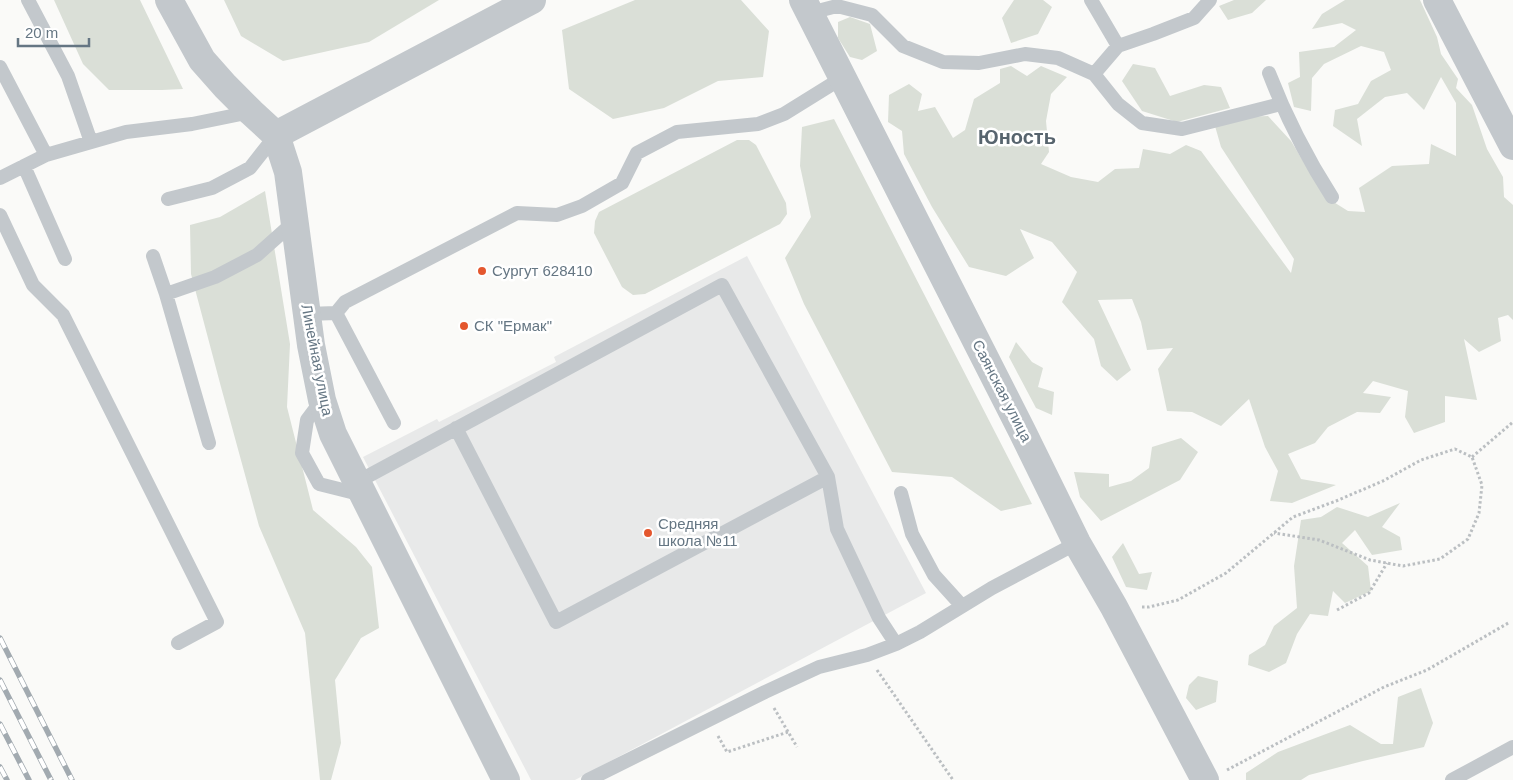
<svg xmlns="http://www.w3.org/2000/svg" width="1513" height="780" font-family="Helvetica,sans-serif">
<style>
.built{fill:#e8e9e9}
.green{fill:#dadfd7}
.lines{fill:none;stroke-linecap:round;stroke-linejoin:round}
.path{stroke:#bbbfc2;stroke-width:3;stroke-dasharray:2.5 2.5;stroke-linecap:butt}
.service{stroke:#c3c8cc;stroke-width:14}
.minor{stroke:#c3c8cc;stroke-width:28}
.rail-casing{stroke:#a2aab0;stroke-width:5.5}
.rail{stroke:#fff;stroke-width:4;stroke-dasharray:11;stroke-linecap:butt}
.poi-dot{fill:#e4572e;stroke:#fff;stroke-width:2}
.labels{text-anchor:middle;stroke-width:5;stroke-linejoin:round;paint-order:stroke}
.poi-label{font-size:15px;fill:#657683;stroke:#fff;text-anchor:start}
.street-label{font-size:15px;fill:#657683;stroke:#fff}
.district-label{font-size:20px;font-weight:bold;fill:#57646e;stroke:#fff}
</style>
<rect width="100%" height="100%" fill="#fafaf8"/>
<path class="built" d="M747 256 926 593 575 780H531L363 457 437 419 439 422 556 362 554 357Z"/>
<path class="green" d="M54 0H140L183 89 162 90H109L83 64Z
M224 0H439L369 42 283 61 241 36Z
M635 0H741L769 31 763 77 718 81 664 108 613 119 569 89 562 30Z
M1014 0H1043L1052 7 1038 34 1011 43 1002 18Z
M1234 0H1266L1252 13 1228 20 1219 6Z
M1345 0H1420L1437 37 1441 54 1458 79 1456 88 1472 105 1487 149 1503 177 1504 197 1513 205V320L1508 315 1498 318 1501 341 1479 352 1464 339 1477 400 1445 396V422L1414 433 1405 417 1408 391 1373 381 1363 393 1391 397 1380 413 1357 412 1328 427 1315 443 1288 454 1301 479 1336 485 1292 503 1270 501 1278 471 1265 447 1249 399 1221 426 1192 412 1167 411 1158 369 1173 348 1147 350 1141 322 1132 299 1098 300 1131 370 1117 381 1101 366 1094 339 1062 302 1077 272 1052 242 1020 229 1034 258 1006 276 969 267 932 207 904 154 902 131 888 122 889 95 909 84 922 94 918 111 935 107 953 138 965 130 974 99 1000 83V69L1011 66 1027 76 1041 66 1067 77 1051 94 1046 121 1049 152 1041 164 1071 177 1098 182 1115 169 1139 168 1143 149 1170 154 1186 145 1201 151 1291 273 1294 259 1221 147 1215 126 1242 117 1268 116 1291 141 1324 196 1348 211 1365 212 1359 188 1392 166 1429 164 1431 144 1456 156V103L1441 77 1424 110 1407 93 1385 97 1357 119 1362 146 1333 126 1335 110 1358 104 1371 81 1391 70 1384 52 1361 46 1324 64 1312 78 1311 111 1294 107 1288 83 1300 77 1299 52 1334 47 1356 30 1342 23 1312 29 1322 14Z
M850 17 870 24 877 51 862 60 850 57 838 38V22Z
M1133 64 1155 68 1170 96 1204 85 1221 87 1230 108 1177 122 1142 111 1122 81Z
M834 119 1032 504 1001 511 952 477 892 472 804 304 785 258 811 217 800 166 802 127Z
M737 140H749L756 145 786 203 787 214 780 224 645 294 633 295 622 287 594 233 595 221 599 212Z
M265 191 290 344 287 407 313 510 356 547 372 567 379 628 361 638 335 680 341 743 331 780H320L305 633 259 526 221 387 191 274 190 225 220 217Z
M1016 342 1032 362 1043 368 1038 387 1054 392 1052 415 1036 408 1009 357Z
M1181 438 1198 452 1180 480 1101 521 1080 497 1074 472 1109 474V487L1131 481 1149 468 1152 447Z
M1400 503 1382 527 1400 537 1402 550 1372 555 1355 530 1342 543 1368 566 1371 591 1345 603 1333 591 1328 616 1310 614 1297 634 1286 663 1269 672 1248 665 1249 655 1265 645 1274 626 1297 608 1294 566 1301 520 1321 517 1337 507 1368 517Z
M1123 543 1139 574 1152 572 1147 590 1126 587 1112 557Z
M1198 676 1218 681 1216 702 1196 710 1186 698 1189 685Z
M1421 688 1433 723 1424 747 1363 761 1309 775 1301 780H1246V773L1278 752 1350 725 1381 744H1393L1398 697Z"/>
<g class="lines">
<path class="path" d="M1472 457 1513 422
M1142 607H1149L1178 600 1226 573 1293 517 1336 501 1383 481 1421 460 1455 449 1472 457 1482 485 1479 513 1468 539 1440 559 1403 566 1370 560 1319 540 1274 533
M1337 610 1369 593 1387 563
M877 670 953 780
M774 708 797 747
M718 736 727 752 788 732
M1227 770 1384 687 1427 670 1510 622"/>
<path class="service" d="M28 0 68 76 91 142
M1091 0 1118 46
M810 13 837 6 872 15 903 46 943 62 979 63 1025 54 1058 58 1094 74 1118 104 1142 123 1182 129 1281 104
M0 67 46 155
M1269 73C1286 117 1307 158 1332 197
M1094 74 1118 46 1153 34 1194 18 1210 0
M24 166 65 259
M0 178 46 155 126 132 192 124 251 112
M168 199 212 188 250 168 276 135
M0 215 33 285 63 315 217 622 178 643
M153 256 166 294 209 443
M166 294 215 277 257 255 294 222
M336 313 345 302 517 213 557 215 582 206 622 183 637 153 677 132 758 124 784 114 842 78
M336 313 394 423
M307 314 336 313
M322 400 307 420 302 453 319 484 363 495
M456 428 556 622 828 477
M357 482 722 285 828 477 837 529 879 618 896 644
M901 493 912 534 934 575 962 606
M588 780 765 692 819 667 867 655 896 644 920 632 992 588 1077 543
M1452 780 1513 747"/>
<path class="minor" d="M169 0 202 60 225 86 251 112 276 135 288 172 311 345 322 400 333 434 506 780
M803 0 1022 431 1077 543 1114 607 1205 780
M1437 0 1513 146
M276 135 532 0"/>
<defs>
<path id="rail" d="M0 638 72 780
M0 680 51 780
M0 724 29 780
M0 767 7 780"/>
</defs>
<use href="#rail" class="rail-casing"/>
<use href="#rail" class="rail"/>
</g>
<g class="poi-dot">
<circle cx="482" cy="271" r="5"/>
<circle cx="464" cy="326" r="5"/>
<circle cx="648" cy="533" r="5"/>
</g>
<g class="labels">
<g class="poi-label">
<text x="492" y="276">Сургут 628410</text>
<text x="474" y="331">СК "Ермак"</text>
<text x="658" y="529">Средняя<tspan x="658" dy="17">школа №11</tspan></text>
</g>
<g class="street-label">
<text transform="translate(317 360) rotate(79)" y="5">Линейная улица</text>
<text transform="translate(1002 391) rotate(63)" y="5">Саянская улица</text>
</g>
<g class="district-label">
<text x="1017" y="144">Юность</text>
</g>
</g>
<path d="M18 38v8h71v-8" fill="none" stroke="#657683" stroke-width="2.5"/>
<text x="25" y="38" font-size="15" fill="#657683" stroke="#ffffff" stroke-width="4" paint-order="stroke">20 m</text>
</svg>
